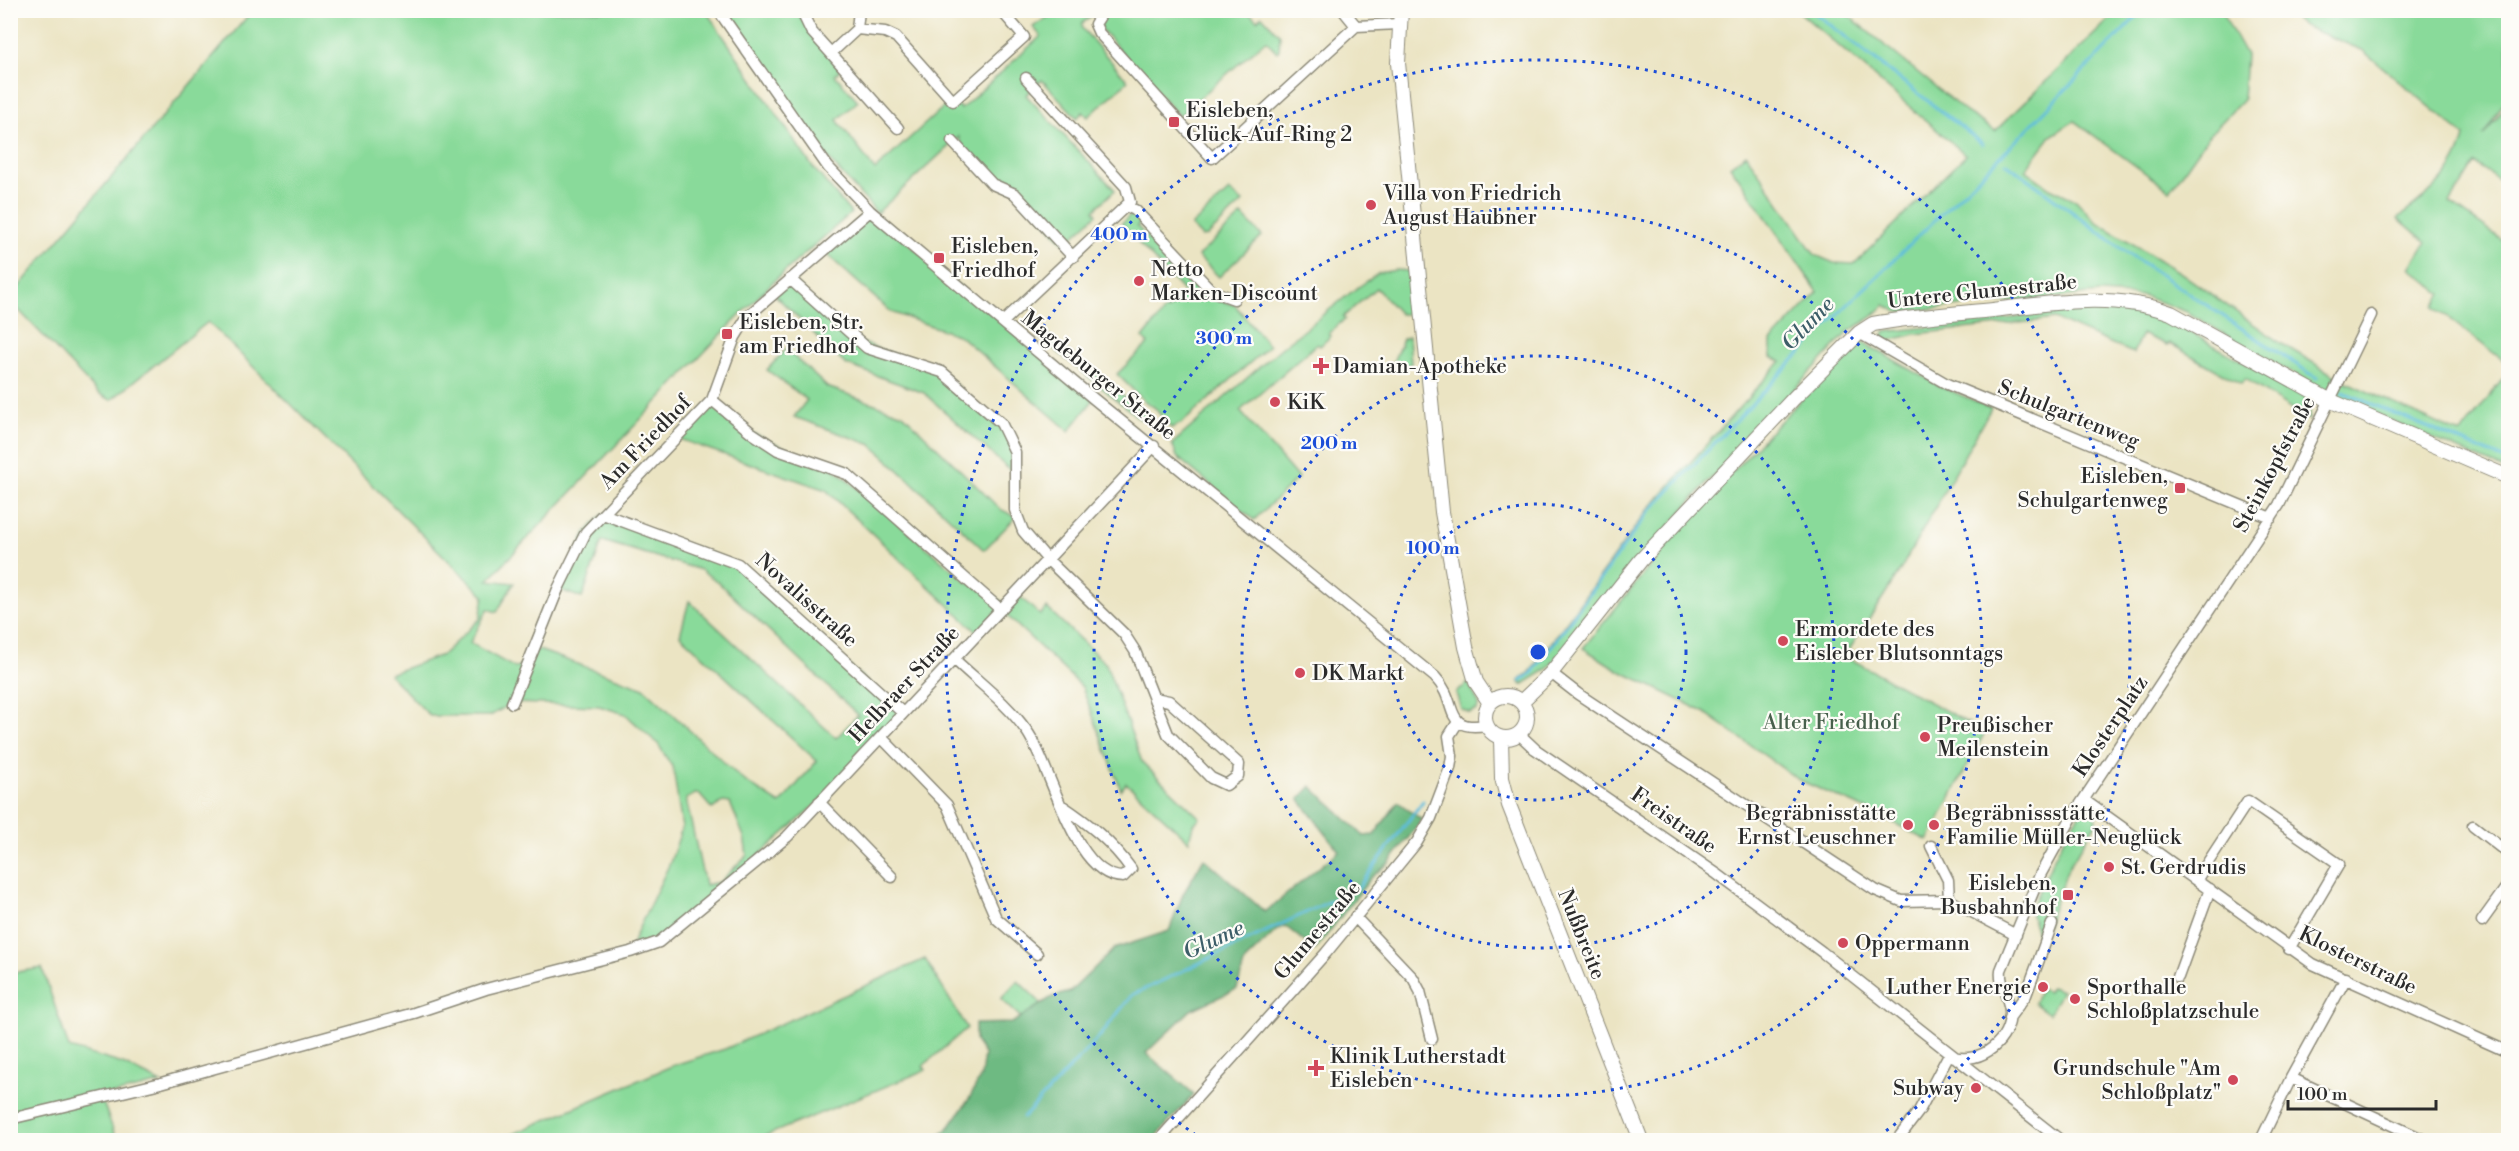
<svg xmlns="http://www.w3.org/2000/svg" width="2519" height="1151" font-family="'Libre Bodoni',serif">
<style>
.green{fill:#89da9a;stroke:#5a8262;stroke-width:1.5;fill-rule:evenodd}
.forest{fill:#6eba82;stroke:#4c7256;stroke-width:1.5}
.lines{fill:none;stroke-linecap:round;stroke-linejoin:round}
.stream{stroke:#5ebddc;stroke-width:3}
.street-casing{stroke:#8b8877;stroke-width:13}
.secondary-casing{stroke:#8b8877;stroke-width:16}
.street{stroke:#fff;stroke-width:10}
.secondary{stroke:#fff;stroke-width:14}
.ring{fill:none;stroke:#1d4ed8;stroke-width:3;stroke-dasharray:3 6}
.poi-dot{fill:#d1495b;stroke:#fdfcf7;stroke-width:2}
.labels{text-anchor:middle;stroke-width:4.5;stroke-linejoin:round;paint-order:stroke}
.poi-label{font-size:21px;fill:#2b2b2b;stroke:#fdfcf7;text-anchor:start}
.street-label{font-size:21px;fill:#2b2b2b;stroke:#fdfcf7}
.park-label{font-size:21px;fill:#47604c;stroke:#fdfcf7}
.water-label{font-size:22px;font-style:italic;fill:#3d5e69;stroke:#fdfcf7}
.centre{fill:#1d4ed8;stroke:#fdfcf7;stroke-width:3}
.ring-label{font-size:18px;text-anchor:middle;font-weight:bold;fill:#1d4ed8;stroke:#fdfcf7;stroke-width:4.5;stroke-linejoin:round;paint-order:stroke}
</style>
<rect width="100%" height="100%" fill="#fdfcf7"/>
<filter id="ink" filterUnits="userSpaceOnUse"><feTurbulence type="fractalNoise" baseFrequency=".0167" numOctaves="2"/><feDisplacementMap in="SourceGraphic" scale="12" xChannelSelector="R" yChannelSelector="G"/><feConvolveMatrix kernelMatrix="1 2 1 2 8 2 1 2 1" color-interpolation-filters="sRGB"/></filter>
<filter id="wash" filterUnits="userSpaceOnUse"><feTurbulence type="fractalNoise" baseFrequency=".008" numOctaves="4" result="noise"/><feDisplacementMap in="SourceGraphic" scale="24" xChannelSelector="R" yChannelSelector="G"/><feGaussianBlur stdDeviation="1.35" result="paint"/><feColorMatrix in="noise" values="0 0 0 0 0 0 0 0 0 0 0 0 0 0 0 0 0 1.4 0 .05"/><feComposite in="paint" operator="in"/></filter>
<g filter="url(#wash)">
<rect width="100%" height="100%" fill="#ebe4c3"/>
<path class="green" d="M252 11H706L812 166 851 213 774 281 716 340 488 580 514 583 497 612 488 609 470 643 515 668 531 660 536 649 644 688 743 780 780 804 817 761 680 635 689 601 836 738 858 715 719 583 701 570 602 541 582 598 558 589 586 532 603 514 729 560 903 713 819 802 669 935 630 952 636 934 670 863 682 828 673 768 658 744 625 714 599 706 512 703 490 716H430L389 674 442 655 480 619 484 596 208 322 111 400 98 393 11 302V296ZM695 794H699L712 809 723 802 730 803 744 837 747 855 720 882 705 885 686 799Z
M722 11H796L840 70 835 75 858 101 837 120 875 170 949 102H954L961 109 1041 36 1033 27C1041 20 1050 17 1057 11H1093L1096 14 1082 23V28L1128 81 1088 117 1083 112 1077 118 1042 80 1026 95 1115 190 1094 210 1097 214 1065 244 1009 182 1006 185 999 178 995 182 961 145 959 137 877 213 832 163Z
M1108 11H1247L1257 20 1262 16 1280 35 1279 50 1277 52 1266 40 1179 116 1101 29V22Z
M1798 11H1843L1966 112 1995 131 2118 11H2221L2246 55 2243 100 2210 134 2170 191 2074 121 2051 136 2025 170 2050 188 2076 200 2095 221 2181 273 2279 342 2340 379 2461 434 2508 372V471L2323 391 2187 312 2143 296 2100 293 1897 312 1885 305 1872 317 1848 332 1705 485 1546 670 1522 685 1519 681 1530 672 1647 511 1781 361 1771 357V341L1818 292 1730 166 1746 154 1815 255 1834 263 1854 264 1966 155Z
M2286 11H2508V96L2483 136 2508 104V187L2475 163 2450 203 2508 244V364L2434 307 2442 294 2410 268 2426 242 2398 218C2428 196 2456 175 2465 136L2362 50 2304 26Z
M1229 191 1243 202 1207 236 1202 237 1191 226Z
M870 211 1094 399 1069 431 960 336 891 312 822 250Z
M1132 213 1141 222 1137 226 1192 287 1197 283 1217 300 1235 305 1269 346 1182 423 1171 428 1154 407 1144 401 1117 374 1148 344 1143 338 1166 309 1168 310 1185 293 1121 224Z
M1242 215 1262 236 1219 277 1198 256Z
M1396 270 1410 271 1413 309 1406 314H1400L1376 288 1343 317 1345 319 1329 333 1331 336 1320 346 1317 344 1240 411 1298 478 1254 520 1177 457 1172 444 1280 349 1354 290 1379 273Z
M790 279 860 342 942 372 1010 437 1014 474 924 393 845 364 773 293Z
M2096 309H2122L2174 323 2304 396 2309 403V420L2245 379 2241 384 2169 343 2167 345 2142 334 2133 353 2055 319 1915 334 1887 341 1883 337 1884 332Z
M1036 329 1042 330 1145 414 1146 419H1140L1037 335Z
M1409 336 1411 364 1399 368 1393 362 1403 339Z
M1864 343 1940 386 1991 408 1898 574 1845 656 1985 732 1928 841 1877 814 1799 780 1704 712 1618 670 1583 648 1695 511 1853 345Z
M786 349 827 387 903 414 1000 509 1016 517 984 550 872 445 794 417 807 400 767 370Z
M712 400 752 433 836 470 966 581 1006 604 1016 593 1040 615 1047 608 1106 664 1142 762 1200 818 1193 825 1189 841 1126 783 1121 790 1082 687 1001 610 978 633 826 490 676 438Z
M1468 683 1479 704 1477 710 1470 713 1461 709 1456 693Z
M2087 809 2096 814 2097 822 2068 868 2040 942 2030 912C2038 893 2070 815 2087 809Z
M925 959 967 1028 923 1066 926 1070 755 1140H499L674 1065 725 1049Z
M42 968 69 1048 123 1064 161 1083 101 1097 117 1140H11V973Z
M1018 981 1043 1005 1027 1023 1001 999Z
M2051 987 2062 991 2049 1014 2034 1003 2040 989 2048 992Z"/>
<path class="forest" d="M1311 786 1364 836 1374 835 1398 802 1422 820 1389 863 1371 878 1315 950 1285 926 1277 930 1245 961 1237 989 1191 1010 1146 1053 1194 1094 1153 1140H935L950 1126 969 1099 981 1076 984 1054 975 1041V1024L1012 1023 1052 997 1070 992 1114 949 1169 931 1183 894 1204 858 1265 912 1339 851 1299 799Z"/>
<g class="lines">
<path class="stream" d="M1811 10 1983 144
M2316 10 2334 17 2344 10
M2006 163 2129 254 2317 378
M2343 392 2508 461
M1521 681 1532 673 1648 513 1830 322 2008 149 2143 10
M1023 1118 1100 1036 1132 995 1358 888 1423 801"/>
</g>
</g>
<g filter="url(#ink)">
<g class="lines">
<defs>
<path id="street" d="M718 10 828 167 870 211 1094 399 1435 677C1460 703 1441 732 1486 725
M801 10 811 31 898 128
M1104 10 1095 24 1099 33 1212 158 1356 26 1399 24
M1343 10 1356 26
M857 29 885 32 896 37 953 101 1024 37 1001 10
M831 53 857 29 859 10
M952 141 992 184 1015 194 1073 257
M1128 207 1135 210 1212 291 1234 299
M790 279 867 348 942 372 1001 423 1015 452V510L1023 531 1048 560 1124 634 1135 651 1168 734 1211 778 1226 785 1238 776 1239 764 1169 701 1155 698
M1003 322 1130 202 1126 187 1026 78
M1859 333 1947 384 2271 518
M712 400 752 433 778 450 847 474 1000 609
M603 514 738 564 903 713
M954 659C977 681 1007 703 1026 730 1052 765 1073 877 1123 877L1131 869C1112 842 1088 823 1061 805
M1551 673 1578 694 1875 890 1901 901 1949 900
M512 703 558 589 586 532 712 400 735 337 748 316 870 211
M1519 734 1535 749 1717 874 1822 952 2060 1140
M881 737 947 805 996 918 1037 954
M2084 800 2313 964 2508 1052
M819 802 892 877
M2473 826 2508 853
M1931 846 1948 880 1949 900 2016 935
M2197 879 2248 801 2339 864 2289 949
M1355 917 1413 978 1420 991 1432 1039
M2482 921 2508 885
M2178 977 2210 889
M2009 1018 2026 995 2052 924
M1954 1057C1981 1064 2011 1041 2010 1011 2009 997 1999 985 2001 970L2040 875 2072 817 2279 505 2371 315
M2291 1078 2424 1140
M10 1119 161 1083 414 1013 486 989 630 952 659 942 787 837 1154 446
M1159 1140 1326 953 1417 842 1431 818 1450 768 1452 756 1449 736 1458 722
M1897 1140 1919 1111 1949 1054
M2261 1140 2291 1078 2346 978"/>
<path id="secondary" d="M1401 10 1398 63 1442 512 1466 647 1476 682 1490 703
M1485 717a21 21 0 1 1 42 0a21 21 0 1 1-42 0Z
M1521 702 1551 673 1641 560 1794 398 1859 333 1873 324C1913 317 1953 314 1993 310 2053 303 2113 292 2171 313L2329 400 2508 477
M1501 738 1502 778 1509 805 1641 1140"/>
</defs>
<use href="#street" class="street-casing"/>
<use href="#secondary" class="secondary-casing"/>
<use href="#street" class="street"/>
<use href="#secondary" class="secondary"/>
</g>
</g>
<g class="ring">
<circle cx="1538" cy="652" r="148"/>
<circle cx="1538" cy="652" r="296"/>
<circle cx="1538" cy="652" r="444"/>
<path d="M1203 1140A592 592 0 1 1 1873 1140"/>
</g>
<g class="poi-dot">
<rect x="1168" y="116" width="12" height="12" rx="3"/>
<circle cx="1371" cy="205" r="6"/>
<rect x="933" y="252" width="12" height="12" rx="3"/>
<circle cx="1139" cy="281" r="6"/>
<rect x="721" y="328" width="12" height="12" rx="3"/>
<path d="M1318 357h6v6h6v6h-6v6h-6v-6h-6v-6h6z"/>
<circle cx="1275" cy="402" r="6"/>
<rect x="2174" y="482" width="12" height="12" rx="3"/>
<circle cx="1783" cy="641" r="6"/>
<circle cx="1300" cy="673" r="6"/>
<circle cx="1925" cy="737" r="6"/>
<circle cx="1908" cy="825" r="6"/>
<circle cx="1934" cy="825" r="6"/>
<circle cx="2109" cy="867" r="6"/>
<rect x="2062" y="889" width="12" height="12" rx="3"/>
<circle cx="1843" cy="943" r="6"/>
<circle cx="2043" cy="987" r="6"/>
<circle cx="2075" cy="999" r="6"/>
<path d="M1313 1059h6v6h6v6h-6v6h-6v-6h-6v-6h6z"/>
<circle cx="2233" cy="1080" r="6"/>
<circle cx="1976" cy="1088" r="6"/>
</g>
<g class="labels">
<g class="poi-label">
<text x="1186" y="117">Eisleben,<tspan x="1186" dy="24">Glück-Auf-Ring 2</tspan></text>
<text x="1383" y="200">Villa von Friedrich<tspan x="1383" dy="24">August Haubner</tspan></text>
<text x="951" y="253">Eisleben,<tspan x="951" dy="24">Friedhof</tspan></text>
<text x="1151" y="276">Netto<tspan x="1151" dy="24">Marken-Discount</tspan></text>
<text x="739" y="329">Eisleben, Str.<tspan x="739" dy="24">am Friedhof</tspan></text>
<text x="1333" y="373">Damian-Apotheke</text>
<text x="1287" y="409">KiK</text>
<text x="2168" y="483" text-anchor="end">Eisleben,<tspan x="2168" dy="24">Schulgartenweg</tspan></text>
<text x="1795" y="636">Ermordete des<tspan x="1795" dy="24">Eisleber Blutsonntags</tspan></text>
<text x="1312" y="680">DK Markt</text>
<text x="1937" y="732">Preußischer<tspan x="1937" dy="24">Meilenstein</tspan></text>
<text x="1896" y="820" text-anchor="end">Begräbnisstätte<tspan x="1896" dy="24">Ernst Leuschner</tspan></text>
<text x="1946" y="820">Begräbnissstätte<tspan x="1946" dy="24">Familie Müller-Neuglück</tspan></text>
<text x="2121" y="874">St. Gerdrudis</text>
<text x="2056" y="890" text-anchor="end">Eisleben,<tspan x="2056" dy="24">Busbahnhof</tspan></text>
<text x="1855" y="950">Oppermann</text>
<text x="2031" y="994" text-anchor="end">Luther Energie</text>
<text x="2087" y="994">Sporthalle<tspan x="2087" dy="24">Schloßplatzschule</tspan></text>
<text x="1330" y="1063">Klinik Lutherstadt<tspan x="1330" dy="24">Eisleben</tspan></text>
<text x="2221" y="1075" text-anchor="end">Grundschule "Am<tspan x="2221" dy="24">Schloßplatz"</tspan></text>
<text x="1964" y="1095" text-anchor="end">Subway</text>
</g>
<g class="street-label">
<text transform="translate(1982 291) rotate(-6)" y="7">Untere Glumestraße</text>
<text transform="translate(1099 375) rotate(39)" y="7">Magdeburger Straße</text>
<text transform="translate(2069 414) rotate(22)" y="7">Schulgartenweg</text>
<text transform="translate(645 442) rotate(-46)" y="7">Am Friedhof</text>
<text transform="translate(2274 464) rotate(-62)" y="7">Steinkopfstraße</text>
<text transform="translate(807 600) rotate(42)" y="7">Novalisstraße</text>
<text transform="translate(904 684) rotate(-47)" y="7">Helbraer Straße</text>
<text transform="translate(2110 726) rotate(-56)" y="7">Klosterplatz</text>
<text transform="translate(1674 820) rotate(35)" y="7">Freistraße</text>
<text transform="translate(1317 930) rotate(-50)" y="7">Glumestraße</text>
<text transform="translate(1582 934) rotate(68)" y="7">Nußbreite</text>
<text transform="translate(2358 960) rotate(26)" y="7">Klosterstraße</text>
</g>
<g class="park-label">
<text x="1831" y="729">Alter Friedhof</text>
</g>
<g class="water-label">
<text transform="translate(1807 323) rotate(-46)" y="8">Glume</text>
<text transform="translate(1213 939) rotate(-25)" y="8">Glume</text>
</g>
</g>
<circle cx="1538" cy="652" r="9" class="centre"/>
<g class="ring-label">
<text x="1119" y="240">400 m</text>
<text x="1224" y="344">300 m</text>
<text x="1329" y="449">200 m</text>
<text x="1433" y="554">100 m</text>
</g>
<rect width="2519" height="1151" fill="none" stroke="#fdfcf7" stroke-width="36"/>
<path d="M2288 1100v9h148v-9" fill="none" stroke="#2b2b2b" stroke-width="3"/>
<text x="2297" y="1100" font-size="18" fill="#2b2b2b" stroke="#fdfcf7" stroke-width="4.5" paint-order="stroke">100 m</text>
</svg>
